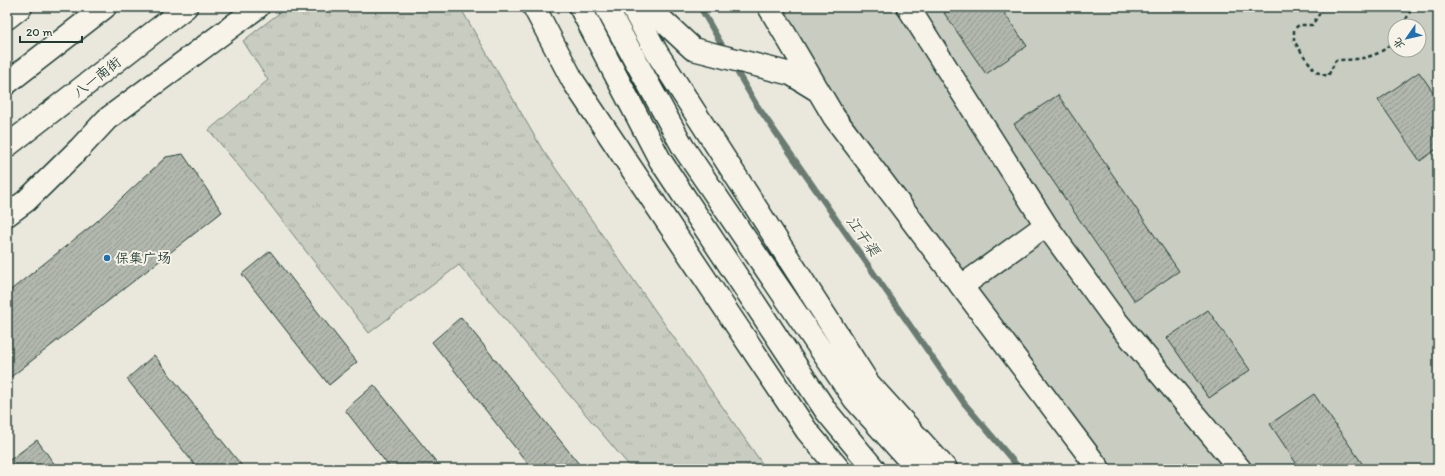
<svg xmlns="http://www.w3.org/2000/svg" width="1445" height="476" font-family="Itim,'LXGW WenKai TC',sans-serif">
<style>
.grass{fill:#c8ccc1;stroke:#74847a;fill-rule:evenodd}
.park{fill:url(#park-tufts);stroke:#74847a}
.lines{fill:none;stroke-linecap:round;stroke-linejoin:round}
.stream{stroke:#6a7c72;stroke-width:6}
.building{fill:url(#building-hatch);stroke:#1f3d34}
.minor-casing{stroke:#1f3d34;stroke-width:25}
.major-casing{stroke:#1f3d34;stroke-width:25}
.path{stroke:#1f3d34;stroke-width:2.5;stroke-dasharray:4 3;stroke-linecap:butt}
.minor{stroke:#f7f3e8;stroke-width:22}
.major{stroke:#f7f3e8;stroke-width:22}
.poi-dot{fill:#1f6fb2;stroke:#f7f3e8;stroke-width:1.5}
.labels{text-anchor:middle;stroke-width:4;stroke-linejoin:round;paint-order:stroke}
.street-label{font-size:14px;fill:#1f3d34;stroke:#f7f3e8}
.poi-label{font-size:14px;fill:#1f3d34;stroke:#f7f3e8;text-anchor:start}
.water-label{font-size:15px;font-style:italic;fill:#445c53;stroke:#f7f3e8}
</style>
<defs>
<pattern id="park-tufts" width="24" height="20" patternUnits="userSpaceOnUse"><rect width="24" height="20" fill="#c8ccc1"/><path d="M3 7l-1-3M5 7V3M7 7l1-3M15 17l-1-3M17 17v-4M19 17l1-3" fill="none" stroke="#abb0a6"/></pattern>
<pattern id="building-hatch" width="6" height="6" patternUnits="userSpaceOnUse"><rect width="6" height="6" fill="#b2b8ae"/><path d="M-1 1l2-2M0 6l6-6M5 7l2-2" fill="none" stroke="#90978e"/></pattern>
</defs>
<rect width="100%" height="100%" fill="#eae8dd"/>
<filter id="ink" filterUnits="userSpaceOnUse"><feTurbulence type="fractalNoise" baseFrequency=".025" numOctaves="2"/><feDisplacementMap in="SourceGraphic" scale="8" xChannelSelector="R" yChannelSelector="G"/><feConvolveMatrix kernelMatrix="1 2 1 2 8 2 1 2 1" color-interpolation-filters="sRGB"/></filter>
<g filter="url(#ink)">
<path class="grass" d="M781 7H1438V469H1111L928 225 834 96ZM1395 26H1419V50H1395Z"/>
<path class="park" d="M287 7H460L542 149 766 469H632L459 265 369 333 261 193 209 130 268 80 243 41Z"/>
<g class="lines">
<path class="stream" d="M700 7 726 52
M733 65 756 104 964 403 1020 469"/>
</g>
<path class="building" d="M953 7H1000L1027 46 986 74 944 13Z
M1419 72 1438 99V148L1420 161 1378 100Z
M1058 95 1179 271 1135 301 1014 124Z
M183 154 222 212 7 380V293L95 223 166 157Z
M270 251 357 362 329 385 242 274Z
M1208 310 1250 370 1209 398 1167 338Z
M461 317 583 469H532L432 342Z
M154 355 242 466 239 469H198L127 379Z
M374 385 442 469H391L345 410Z
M1314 394 1366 469H1300L1270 424Z
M37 440 58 469H7V462Z"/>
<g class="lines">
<defs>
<path id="minor" d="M653 7 662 20 693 49 791 74 817 90
M769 7 834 117 1099 469
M908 7 1046 225 1113 317 1240 469
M7 18 21 7
M7 215 26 201 80 148 107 119 258 7
M962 286 1046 225"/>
<path id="major" d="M534 7 573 81 807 431 839 469
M580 7 660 160 826 411 874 469
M606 7 683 147 855 400 917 469
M632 7 657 53 869 384 946 469
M7 83 105 7
M7 146 186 7"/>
</defs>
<use href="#minor" class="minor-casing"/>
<use href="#major" class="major-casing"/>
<path class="path" d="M1324 7 1312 25H1299L1294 29V41L1304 56 1316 72 1328 76 1336 60C1358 60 1382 58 1395 38
M1403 26 1412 7"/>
<use href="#minor" class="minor"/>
<use href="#major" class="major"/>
</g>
</g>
<circle class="poi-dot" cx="107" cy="258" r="4"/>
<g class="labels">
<g class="street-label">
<text transform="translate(97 77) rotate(-38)" y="5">八一南街</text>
</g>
<g class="poi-label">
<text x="115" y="263">保集广场</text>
</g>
<g class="water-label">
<text transform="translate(863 236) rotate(55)" y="5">江干渠</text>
</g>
</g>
<rect width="1445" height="476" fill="none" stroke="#f7f3e8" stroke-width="24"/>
<rect x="12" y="12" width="1421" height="452" fill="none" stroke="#1f3d34" stroke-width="1.5" filter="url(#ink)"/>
<g transform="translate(1407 38) rotate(236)"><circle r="19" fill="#f7f3e8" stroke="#a1aaa0"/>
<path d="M0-3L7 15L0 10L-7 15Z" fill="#1f6fb2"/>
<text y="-6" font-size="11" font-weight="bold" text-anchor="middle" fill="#1f3d34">北</text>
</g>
<path d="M20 36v6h62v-6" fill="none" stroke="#1f3d34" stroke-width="2"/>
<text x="26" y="36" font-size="12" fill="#1f3d34" stroke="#f7f3e8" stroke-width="3" paint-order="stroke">20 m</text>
</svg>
